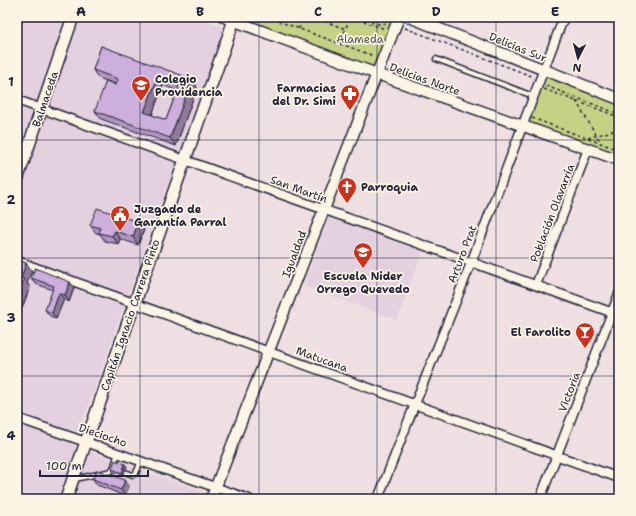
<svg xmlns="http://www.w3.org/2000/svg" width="636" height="516" font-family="'Shantell Sans',sans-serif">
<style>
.built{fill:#e4d1e0}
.green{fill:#c5d285;stroke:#747a60}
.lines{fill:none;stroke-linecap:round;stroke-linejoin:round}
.service-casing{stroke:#22223b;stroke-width:7}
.minor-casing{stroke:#22223b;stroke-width:11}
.tertiary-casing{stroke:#22223b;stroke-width:13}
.secondary-casing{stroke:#22223b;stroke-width:14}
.path{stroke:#22223b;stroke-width:1.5;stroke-dasharray:3 3;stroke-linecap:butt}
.service{stroke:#fcf5e5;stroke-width:4}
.minor{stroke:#fcf5e5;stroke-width:8}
.tertiary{stroke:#fcf5e5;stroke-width:10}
.secondary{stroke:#fcf5e5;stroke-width:11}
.wall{fill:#af96bd;stroke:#22223b;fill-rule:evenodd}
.shaded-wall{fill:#8f7a9a;stroke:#22223b}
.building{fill:#ccafdc;stroke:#22223b;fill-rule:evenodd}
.grid{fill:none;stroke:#22223b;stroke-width:1;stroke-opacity:0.55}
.labels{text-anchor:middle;stroke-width:3.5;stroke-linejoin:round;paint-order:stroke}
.park-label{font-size:11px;fill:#535751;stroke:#fcf5e5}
.street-label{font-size:11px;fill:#22223b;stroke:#fcf5e5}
.poi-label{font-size:11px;font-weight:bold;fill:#22223b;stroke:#fcf5e5;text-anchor:start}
.neatline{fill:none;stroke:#22223b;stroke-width:1.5}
.grid-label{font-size:13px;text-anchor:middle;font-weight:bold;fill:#22223b}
</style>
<rect width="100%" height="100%" fill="#eee0e2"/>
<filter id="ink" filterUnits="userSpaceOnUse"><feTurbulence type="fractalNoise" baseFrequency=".025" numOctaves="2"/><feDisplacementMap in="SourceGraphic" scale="8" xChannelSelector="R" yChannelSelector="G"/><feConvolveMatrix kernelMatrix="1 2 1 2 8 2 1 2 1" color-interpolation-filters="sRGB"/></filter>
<g filter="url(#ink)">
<path class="built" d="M17 17H196L224 28 181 154 179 153 74 446 224 499H17Z
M329 217 423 251 397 320 304 286Z"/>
<path class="green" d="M239 17H394L373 67Z
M545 77 619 105V156L526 123Z"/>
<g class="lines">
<defs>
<path id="service" d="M436 59 533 96
M125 472 133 475 136 473 141 461
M75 479 112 471V469L115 468 114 466 118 452"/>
<path id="minor" d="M17 100 619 315
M17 261 619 478
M536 285 588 149
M17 418 249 499
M378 499C408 420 440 342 471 263 502 181 532 99 564 17
M540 499 619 294"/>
<path id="tertiary" d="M224 17 377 74 619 160
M409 17 619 99
M211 499 399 17"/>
<path id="secondary" d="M17 180 73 17
M66 499 235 17"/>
</defs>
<use href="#service" class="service-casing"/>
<use href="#minor" class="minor-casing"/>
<use href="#tertiary" class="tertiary-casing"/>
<use href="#secondary" class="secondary-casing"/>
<path class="path" d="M267 17 374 56
M313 17 346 29
M352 17 385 29
M360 17 379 24 388 23
M405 28 534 77
M299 29 303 17
M340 44 350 17
M546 86 619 114
M544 89 619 117
M576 101 601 143
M532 118 619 150
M588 138 619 129"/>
<use href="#service" class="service"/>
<use href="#minor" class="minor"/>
<use href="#tertiary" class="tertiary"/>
<use href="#secondary" class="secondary"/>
</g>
<path class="wall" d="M101 46 197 87 176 146 101 119 95 111 116 84 98 78 93 70ZM163 85 177 91 166 120 152 115Z
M138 222 144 230 138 245 120 239 118 244 105 241 100 234 96 233 90 225Z
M17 260 26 263 32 271 27 283 30 287 22 308 17 306Z
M31 278 70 282 74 288 69 302 64 299 56 319 50 316 45 310 53 290 36 284Z
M125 464 127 466 123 475 113 472 112 469Z
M93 479 125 480 129 486 125 496 97 485Z"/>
<path class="shaded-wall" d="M158 77 163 85 150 120 144 112Z
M192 79 197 87 176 146 170 138Z
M138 222 144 230 138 245 133 237Z
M115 231 120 239 118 244 112 236Z
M26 263 32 271 27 283 30 287 22 308 17 301V298L21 278Z
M70 282 74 288 69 302 65 295Z
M59 293 64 299 56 319 52 313Z
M125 464 127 466 123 475 122 473Z
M125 480 129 486 125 496 121 490Z"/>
<path class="building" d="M101 46 192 79 170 138 95 111 106 81 116 85 118 79 93 70ZM158 77 179 86 166 120 144 112Z
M97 208 138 222 133 237 115 231 112 236 99 233 100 228 90 225Z
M17 260 26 263 21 278 24 279 17 298Z
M35 268 70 282 65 295 59 293 52 313 45 310 54 286 31 278Z
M115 460 125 464 122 473 112 469Z
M97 470 125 480 121 490 93 479Z"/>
</g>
<path class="grid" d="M140 17V499M259 17V499M377 17V499M496 17V499M17 140H619M17 258H619M17 376H619"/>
<defs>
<symbol id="school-pin" viewBox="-11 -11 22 30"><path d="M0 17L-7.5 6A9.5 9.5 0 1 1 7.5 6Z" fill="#c8321e" stroke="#fcf5e5"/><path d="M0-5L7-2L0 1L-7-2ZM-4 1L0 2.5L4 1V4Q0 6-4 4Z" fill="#fff"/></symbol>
<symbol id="pharmacy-pin" viewBox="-11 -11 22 30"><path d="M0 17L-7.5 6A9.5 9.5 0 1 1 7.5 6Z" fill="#c8321e" stroke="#fcf5e5"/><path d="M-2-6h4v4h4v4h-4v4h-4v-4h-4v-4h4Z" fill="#fff"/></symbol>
<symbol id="church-pin" viewBox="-11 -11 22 30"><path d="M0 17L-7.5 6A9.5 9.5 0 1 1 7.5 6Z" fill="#c8321e" stroke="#fcf5e5"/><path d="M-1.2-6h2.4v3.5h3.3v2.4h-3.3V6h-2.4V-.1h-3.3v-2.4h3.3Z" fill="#fff"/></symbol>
<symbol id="civic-pin" viewBox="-11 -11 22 30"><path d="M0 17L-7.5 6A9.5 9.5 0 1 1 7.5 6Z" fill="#c8321e" stroke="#fcf5e5"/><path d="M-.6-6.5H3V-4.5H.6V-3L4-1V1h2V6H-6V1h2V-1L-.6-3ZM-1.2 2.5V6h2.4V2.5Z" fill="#fff"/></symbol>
<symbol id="bar-pin" viewBox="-11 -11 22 30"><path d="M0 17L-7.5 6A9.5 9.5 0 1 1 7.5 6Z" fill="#c8321e" stroke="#fcf5e5"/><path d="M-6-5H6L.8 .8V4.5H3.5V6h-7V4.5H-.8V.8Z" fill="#fff"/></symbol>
</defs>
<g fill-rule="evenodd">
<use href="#school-pin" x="130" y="74" width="22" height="30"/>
<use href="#pharmacy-pin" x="339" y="83" width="22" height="30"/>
<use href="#church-pin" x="336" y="176" width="22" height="30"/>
<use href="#civic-pin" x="109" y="204" width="22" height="30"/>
<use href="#school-pin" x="352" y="241" width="22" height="30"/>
<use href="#bar-pin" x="574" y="321" width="22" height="30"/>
</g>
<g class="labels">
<g class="park-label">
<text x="360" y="43">Alameda</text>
</g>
<g class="street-label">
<text transform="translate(518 47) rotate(22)" y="4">Delicias Sur</text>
<text transform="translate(425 79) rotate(20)" y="4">Delicias Norte</text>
<text transform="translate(45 99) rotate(-71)" y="4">Balmaceda</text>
<text transform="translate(299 189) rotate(20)" y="4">San Martín</text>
<text transform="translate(552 213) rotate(-69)" y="4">Población Olavarría</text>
<text transform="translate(294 254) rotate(-69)" y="4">Igualdad</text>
<text transform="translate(462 254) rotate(-69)" y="4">Arturo Prat</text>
<text transform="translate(130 315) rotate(-71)" y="4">Capitán Ignacio Carrera Pinto</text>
<text transform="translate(322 359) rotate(20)" y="4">Matucana</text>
<text transform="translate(569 392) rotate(-69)" y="4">Victoria</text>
<text transform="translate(103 435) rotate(19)" y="4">Dieciocho</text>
</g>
<g class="poi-label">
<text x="155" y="83">Colegio<tspan x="155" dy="13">Providencia</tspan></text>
<text x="336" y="92" text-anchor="end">Farmacias<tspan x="336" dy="13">del Dr. Simi</tspan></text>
<text x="361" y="191">Parroquia</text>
<text x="134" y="213">Juzgado de<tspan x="134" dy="13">Garantía Parral</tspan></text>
<text x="363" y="280" text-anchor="middle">Escuela Nider<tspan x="363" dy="13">Orrego Quevedo</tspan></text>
<text x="571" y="336" text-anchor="end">El Farolito</text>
</g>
</g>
<rect width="636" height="516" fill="none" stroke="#fcf5e5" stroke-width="44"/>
<g transform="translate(578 58) rotate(186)" stroke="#fcf5e5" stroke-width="3" paint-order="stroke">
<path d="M0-3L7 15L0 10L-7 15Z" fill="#22223b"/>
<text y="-6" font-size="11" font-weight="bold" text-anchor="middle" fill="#22223b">N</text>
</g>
<path d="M40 470v6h108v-6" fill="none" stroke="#22223b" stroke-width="2"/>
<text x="46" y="470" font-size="12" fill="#22223b" stroke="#fcf5e5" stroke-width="3" paint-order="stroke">100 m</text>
<rect x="22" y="22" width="592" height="472" class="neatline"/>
<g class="grid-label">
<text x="81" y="16">A</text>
<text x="200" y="16">B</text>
<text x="318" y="16">C</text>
<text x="436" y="16">D</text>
<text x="555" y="16">E</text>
<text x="11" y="86">1</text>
<text x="11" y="204">2</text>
<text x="11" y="322">3</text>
<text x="11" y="440">4</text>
</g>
</svg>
